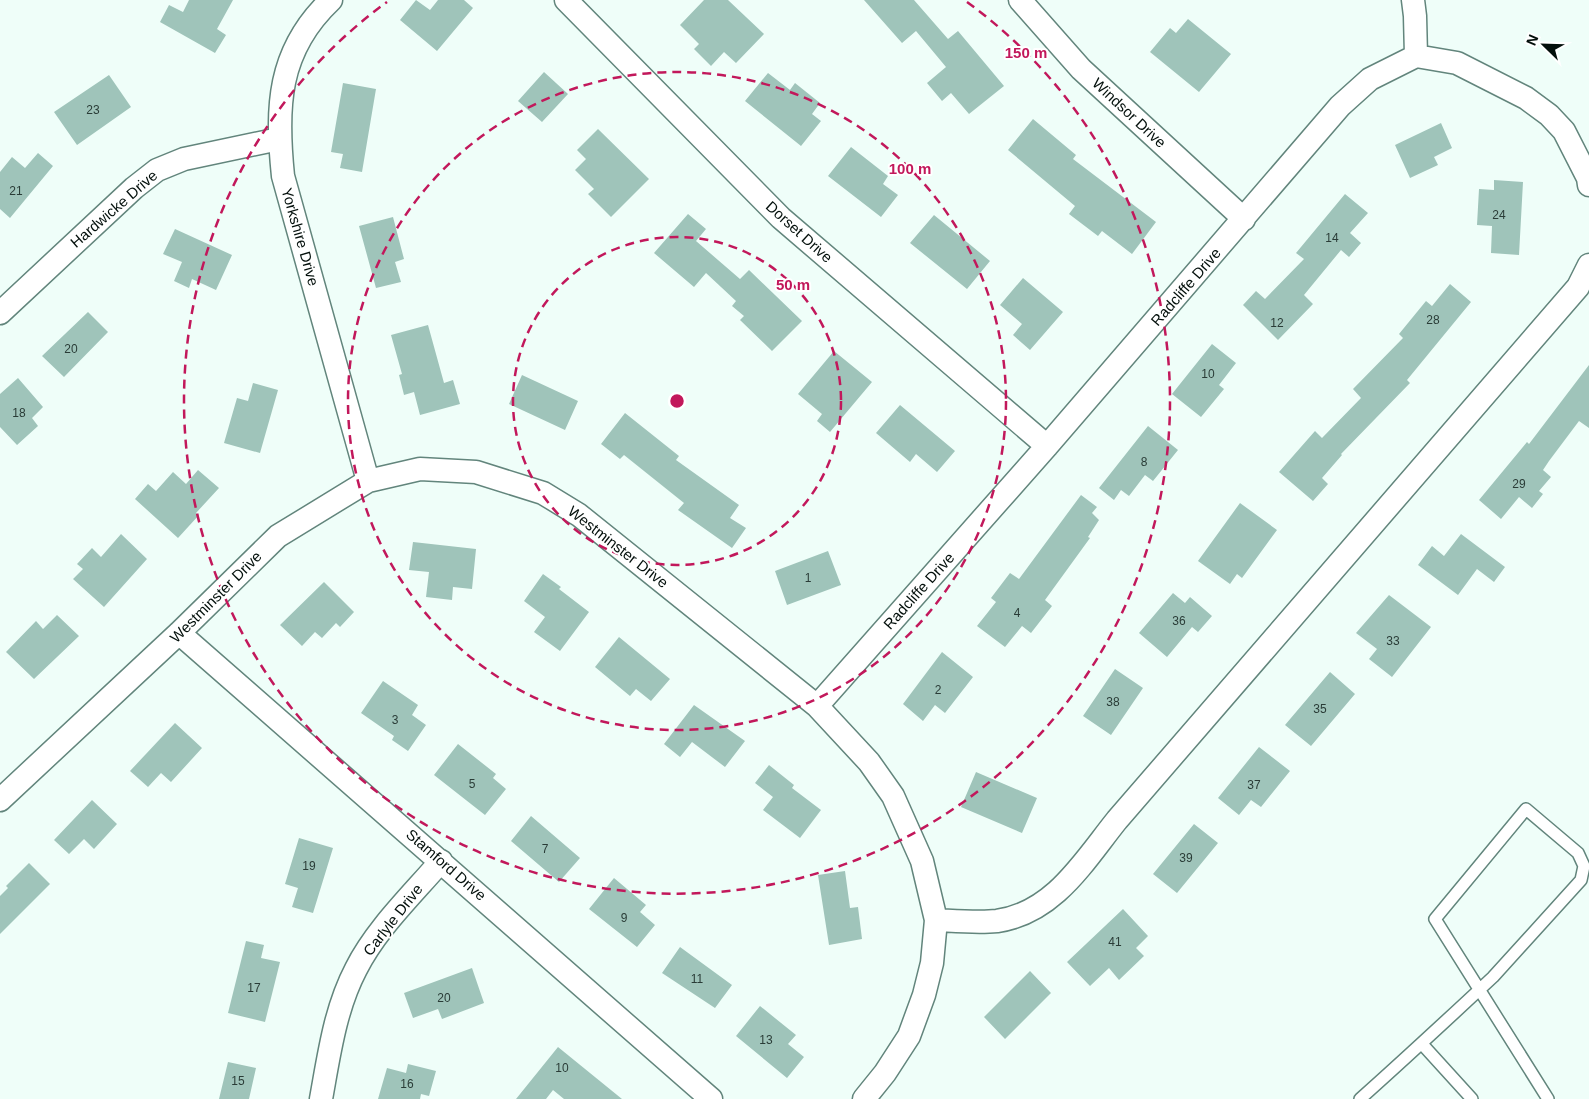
<svg xmlns="http://www.w3.org/2000/svg" width="1589" height="1099" font-family="Arial,sans-serif">
<style>
.building{fill:#9fc4ba}
.lines{fill:none;stroke-linecap:round;stroke-linejoin:round}
.service-casing{stroke:#62857c;stroke-width:14}
.minor-casing{stroke:#62857c;stroke-width:25}
.service{stroke:#fff;stroke-width:11}
.minor{stroke:#fff;stroke-width:22}
.ring{fill:none;stroke:#c2185b;stroke-width:2.5;stroke-dasharray:9 6}
.labels{text-anchor:middle;stroke-width:4;stroke-linejoin:round;paint-order:stroke}
.number-label{font-size:12px;fill:#2a3c37}
.street-label{font-size:15px;fill:#030f0b;stroke:#fff}
.centre{fill:#c2185b;stroke:#fff;stroke-width:2.5}
.ring-label{font-size:15px;text-anchor:middle;font-weight:bold;fill:#c2185b;stroke:#fff;stroke-width:4;stroke-linejoin:round;paint-order:stroke}
</style>
<rect width="100%" height="100%" fill="#effef9"/>
<path class="building" d="M189 0H233L217 29 226 35 215 53 160 22 169 5 183 12Z
M416 0 430 10 438 0H464L473 8 437 51 400 20Z
M704 0H728L764 34 736 63 724 52 711 66 694 49 699 44 680 25Z
M864 0H914L948 39 958 31 1004 86 969 114 951 93 942 101 927 83 946 67 916 31 902 43Z
M1188 19 1231 54 1199 92 1150 52 1170 28 1176 33Z
M544 72 568 94 542 122 518 101Z
M768 73 790 90 795 83 820 103 812 114 821 121 801 146 745 101Z
M109 75 131 107 77 145 54 112Z
M343 83 376 89 362 172 340 168 343 154 331 152Z
M1033 119 1076 155 1073 159 1156 222 1132 254 1102 231 1098 236 1069 214 1075 206 1008 150Z
M1441 123 1452 148 1434 157 1438 165 1410 178 1395 145Z
M598 129 649 179 611 217 588 194 594 189 575 170 586 159 577 150Z
M851 147 888 176 883 184 898 195 881 217 828 176Z
M38 153 53 166 10 218 0 209V172L12 157 25 168Z
M1494 180 1523 182 1519 255 1491 253 1492 226 1477 225 1479 189 1494 190Z
M1345 194 1368 213 1350 233 1361 243 1349 257 1341 250 1304 295 1313 304 1278 340 1243 305 1256 291 1265 299 1304 259 1296 253Z
M688 214 706 229 696 241 740 279 749 270 802 321 772 351 740 320 744 316 732 306 736 301 706 273 694 287 654 253Z
M934 215 990 261 967 289 910 243Z
M393 217 404 259 395 262 401 282 376 288 359 226Z
M175 229 232 255 216 290 192 279 189 288 174 281 182 262 163 254Z
M1023 278 1063 312 1030 350 1013 335 1022 324 1000 305Z
M1450 284 1471 302 1407 380 1410 383 1341 454 1342 455 1322 478 1328 484 1313 501 1279 472 1315 431 1322 438 1361 398 1353 389 1403 338 1399 334 1426 301 1432 306Z
M88 312 108 332 64 377 42 356Z
M428 325 444 383 453 380 460 404 420 415 414 392 404 395 399 375 402 374 391 335Z
M1212 344 1236 363 1219 385 1224 389 1201 417 1172 394Z
M834 351 872 382 830 432 817 421 822 414 798 394Z
M1589 365V428L1579 421 1549 461 1543 470 1551 477 1539 491 1543 494 1532 508 1519 497 1501 519 1479 500 1527 442 1529 444Z
M522 375 578 401 565 430 509 404Z
M18 378 43 407 32 418 38 426 17 445 0 427V394Z
M253 383 278 390 260 453 224 443 237 398 248 401Z
M900 405 955 451 937 472 916 454 910 462 876 433Z
M625 413 679 456 676 460 739 505 730 518 746 528 732 548 678 510 684 503 624 455 620 459 601 444Z
M1148 426 1178 450 1153 481 1145 475 1129 496 1121 490 1114 500 1099 488Z
M198 470 219 488 196 513 199 515 178 538 135 499 148 484 156 491 173 472 186 484Z
M1081 495 1097 507 1092 513 1099 520 1088 537 1090 538 1045 600 1052 606 1031 633 1022 626 1005 647 977 626 996 602 991 598 1010 573 1019 579Z
M1240 503 1277 530 1242 578 1237 574 1230 584 1198 561Z
M121 534 147 559 104 607 73 579 83 569 77 564 92 548 101 557Z
M1461 534 1505 567 1494 582 1477 569 1458 595 1418 565 1432 546 1444 556Z
M413 542 476 549 472 589 453 587 452 600 426 597 429 572 409 570Z
M828 551 841 585 787 605 775 571Z
M543 574 561 587 559 589 589 612 560 651 534 632 545 617 524 601Z
M324 582 354 612 340 627 336 623 322 638 315 632 302 646 280 625Z
M1173 593 1185 603 1190 597 1212 616 1198 632 1192 627 1167 657 1139 633Z
M1389 595 1431 627 1392 677 1369 659 1377 649 1356 633Z
M57 615 79 636 34 679 6 652 36 621 43 629Z
M619 637 670 679 651 701 636 689 630 696 595 667Z
M942 652 973 677 945 713 935 705 923 721 903 704Z
M1115 669 1143 688 1111 735 1083 716Z
M1330 672 1355 694 1311 746 1285 725Z
M383 681 418 705 412 715 426 725 408 751 392 740 394 736 361 713Z
M694 705 745 741 725 767 692 742 680 757 664 744Z
M175 723 202 748 171 782 161 773 148 787 130 771Z
M458 744 496 774 493 778 506 789 485 815 434 775Z
M1259 747 1290 771 1261 807 1251 800 1239 815 1218 798Z
M769 765 794 785 792 788 821 810 800 838 763 810 773 797 755 783Z
M976 772 1037 798 1022 833 961 807Z
M92 800 117 824 94 849 84 839 69 854 54 840Z
M531 816 580 858 559 882 511 841Z
M1194 824 1218 843 1177 893 1153 874Z
M299 838 333 848 313 913 292 907 298 888 285 884Z
M29 863 50 884 0 934V896L8 888 6 886Z
M845 871 850 908 858 907 862 939 829 945 818 875Z
M614 878 646 905 640 912 655 925 637 947 589 909Z
M1123 909 1148 936 1136 948 1144 956 1119 980 1109 968 1090 986 1067 962Z
M246 941 264 945 261 958 280 962 265 1022 228 1013Z
M680 947 732 985 715 1008 662 973Z
M472 968 484 1003 442 1019 438 1009 413 1018 404 993Z
M1030 971 1051 993 1005 1039 984 1017Z
M760 1006 796 1035 788 1044 804 1057 787 1078 736 1036Z
M558 1047 622 1099H564L553 1090 546 1099H516Z
M228 1062 256 1068 249 1099H219Z
M408 1064 436 1071 429 1096 421 1094 420 1099H378L387 1068 406 1073Z"/>
<g class="lines">
<defs>
<path id="service" d="M1422 1044 1472 1099
M1360 1099C1405 1059 1449 1018 1493 977L1581 880 1584 866 1578 853 1526 809 1435 919 1548 1099"/>
<path id="minor" d="M331 0C277 51 276 108 283 176L368 481
M566 0 781 218 1047 446
M1020 0 1081 69 1244 219
M1413 0 1415 16 1416 56
M0 313 134 188 157 170 184 159 279 139
M179 633 711 1099
M817 706 1047 446 1340 106 1370 79 1416 56 1457 63 1526 98 1549 115 1564 131 1588 178 1589 185
M0 800 179 633 278 536 368 481 420 469 476 472 543 493 579 515 817 706 869 762 893 796 922 861 936 920 932 963 924 995 909 1036 885 1073 864 1099
M936 920C956 921 978 923 997 921 1054 913 1084 861 1117 820L1578 287 1589 265
M321 1099C329 1055 335 1009 356 969 376 929 412 895 441 861"/>
</defs>
<use href="#service" class="service-casing"/>
<use href="#minor" class="minor-casing"/>
<use href="#service" class="service"/>
<use href="#minor" class="minor"/>
</g>
<g class="ring">
<circle cx="677" cy="401" r="164"/>
<circle cx="677" cy="401" r="329"/>
<path d="M967 2A493 493 0 1 1 387 2"/>
</g>
<g class="labels">
<g class="number-label">
<text x="93" y="114">23</text>
<text x="16" y="195">21</text>
<text x="1499" y="219">24</text>
<text x="1332" y="242">14</text>
<text x="1433" y="324">28</text>
<text x="1277" y="327">12</text>
<text x="71" y="353">20</text>
<text x="1208" y="378">10</text>
<text x="19" y="417">18</text>
<text x="1144" y="466">8</text>
<text x="1519" y="488">29</text>
<text x="808" y="582">1</text>
<text x="1017" y="617">4</text>
<text x="1179" y="625">36</text>
<text x="1393" y="645">33</text>
<text x="938" y="694">2</text>
<text x="1113" y="706">38</text>
<text x="1320" y="713">35</text>
<text x="395" y="724">3</text>
<text x="472" y="788">5</text>
<text x="1254" y="789">37</text>
<text x="545" y="853">7</text>
<text x="1186" y="862">39</text>
<text x="309" y="870">19</text>
<text x="624" y="922">9</text>
<text x="1115" y="946">41</text>
<text x="697" y="983">11</text>
<text x="254" y="992">17</text>
<text x="444" y="1002">20</text>
<text x="766" y="1044">13</text>
<text x="562" y="1072">10</text>
<text x="238" y="1085">15</text>
<text x="407" y="1088">16</text>
</g>
<g class="street-label">
<text transform="translate(1129 113) rotate(43)" y="5">Windsor Drive</text>
<text transform="translate(114 209) rotate(-41)" y="5">Hardwicke Drive</text>
<text transform="translate(799 232) rotate(42)" y="5">Dorset Drive</text>
<text transform="translate(300 237) rotate(74)" y="5">Yorkshire Drive</text>
<text transform="translate(1186 287) rotate(-49)" y="5">Radcliffe Drive</text>
<text transform="translate(618 547) rotate(38)" y="5">Westminster Drive</text>
<text transform="translate(919 591) rotate(-48)" y="5">Radcliffe Drive</text>
<text transform="translate(216 597) rotate(-45)" y="5">Westminster Drive</text>
<text transform="translate(446 865) rotate(41)" y="5">Stamford Drive</text>
<text transform="translate(393 920) rotate(-52)" y="5">Carlyle Drive</text>
</g>
</g>
<circle cx="677" cy="401" r="8" class="centre"/>
<g class="ring-label">
<text x="1026" y="58">150 m</text>
<text x="910" y="174">100 m</text>
<text x="793" y="290">50 m</text>
</g>
<g transform="translate(1544 45) rotate(293)" stroke="#ffffff" stroke-width="4" paint-order="stroke">
<path d="M0-4L9 19L0 12L-9 19Z" fill="#030f0b"/>
<text y="-8" font-size="14" font-weight="bold" text-anchor="middle" fill="#030f0b">N</text>
</g>
</svg>
